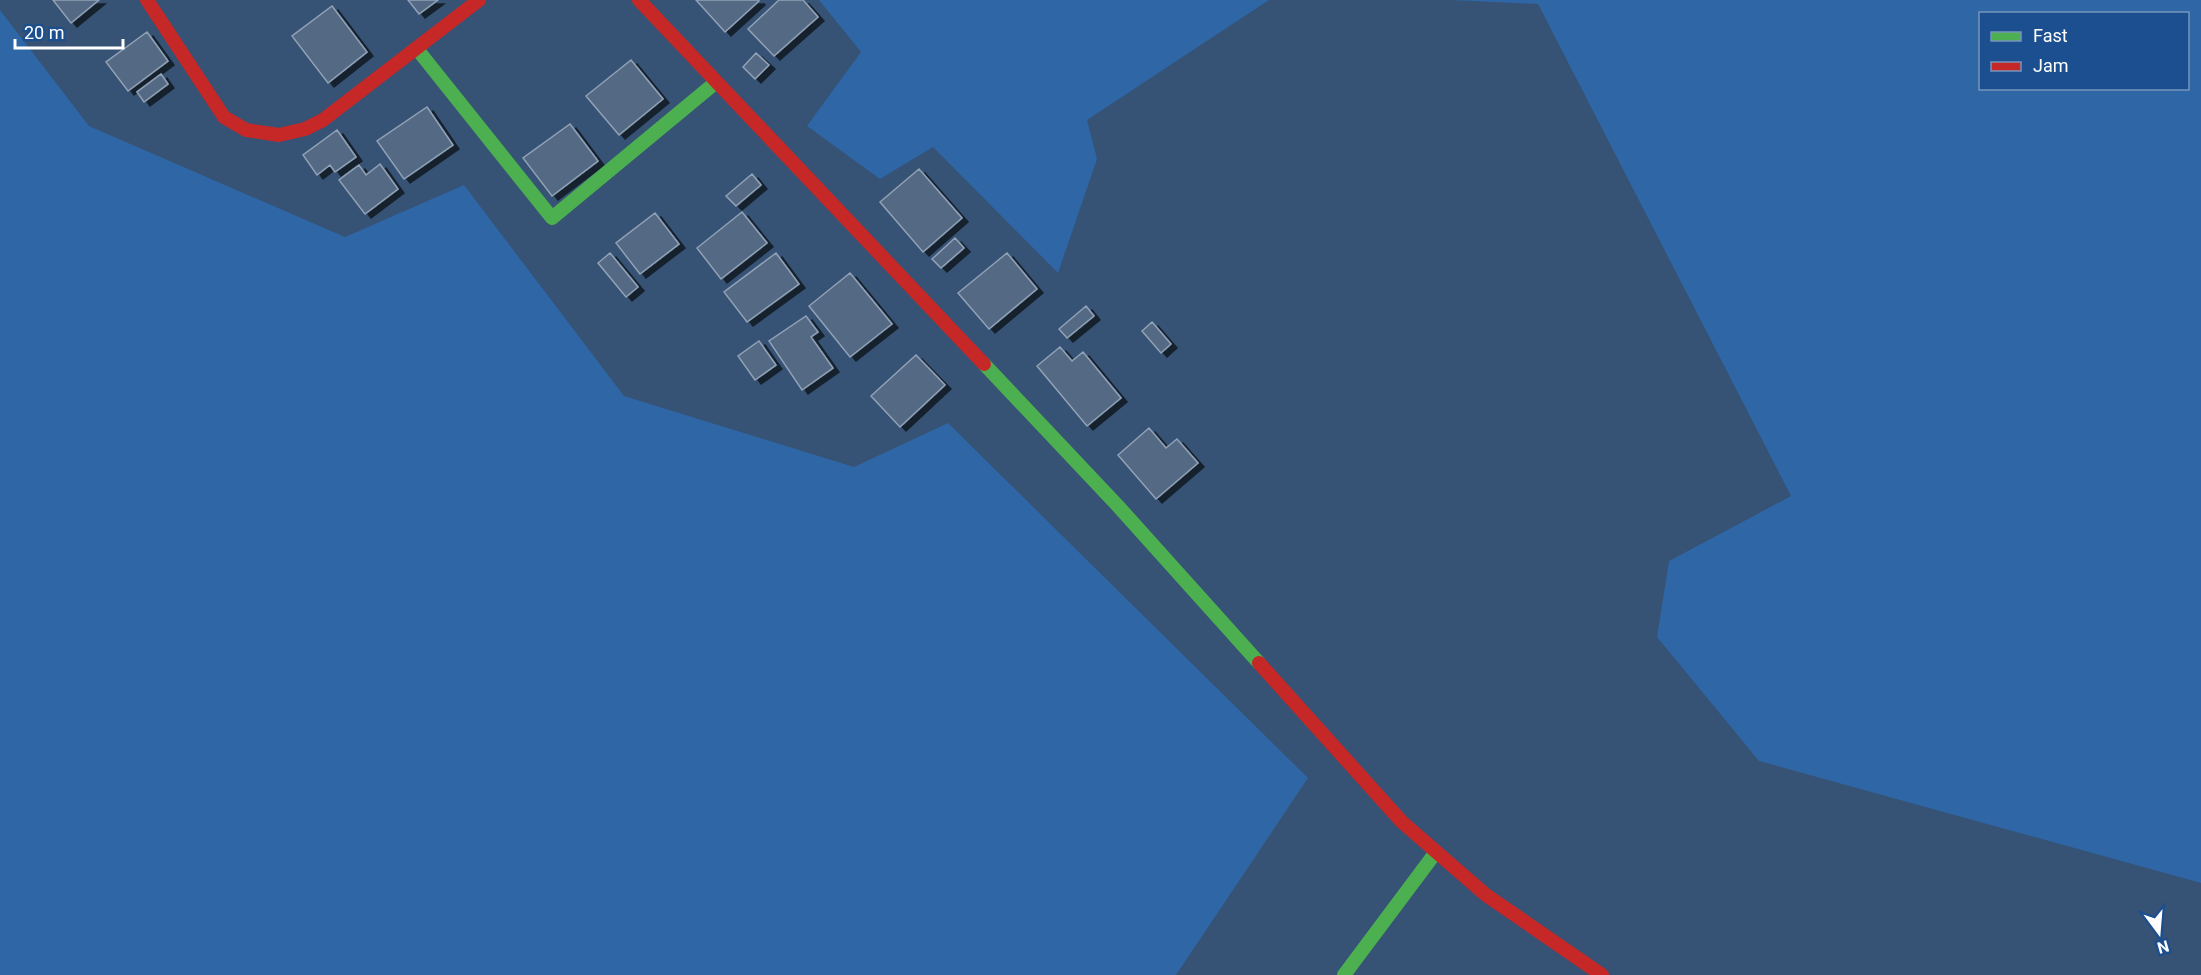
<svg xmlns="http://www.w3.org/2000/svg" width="2201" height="975" font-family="Roboto,sans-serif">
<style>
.green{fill:#2f66a5;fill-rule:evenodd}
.building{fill:#526984;stroke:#92a2b6;stroke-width:1.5;filter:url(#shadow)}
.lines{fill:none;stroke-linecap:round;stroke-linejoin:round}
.fast{stroke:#4caf50;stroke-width:14}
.jam{stroke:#c62828;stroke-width:14}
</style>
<defs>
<filter id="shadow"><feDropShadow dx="6" dy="4" stdDeviation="0" flood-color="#0009"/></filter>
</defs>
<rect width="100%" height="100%" fill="#365274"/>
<path class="green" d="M819 0H1269L1087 120 1097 159 1058 273 933 147 880 179 807 126 861 52Z
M1450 0H2201V883L1759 761 1657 637 1669 561 1791 496 1538 4ZM1980 14H2188V88H1980Z
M0 10 89 126 345 237 464 185 624 396 854 467 948 423 1308 778 1176 975H0Z"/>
<path class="building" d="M53 0H99L71 23Z
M408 0H438L419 14Z
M696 0H758L759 1 725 32Z
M779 0H803L818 17 774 56 748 29Z
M332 6 367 52 328 83 292 36Z
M147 32 168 61 128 91 106 62Z
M756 53 769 65 755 79 743 67Z
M631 60 663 99 619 135 586 96Z
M161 74 168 84 144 102 137 92Z
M427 107 453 145 404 179 377 141Z
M570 124 598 161 552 196 523 158Z
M337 130 356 157 335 172 330 165 317 175 303 155Z
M380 164 398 189 365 214 339 180 359 165 366 175Z
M919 169 962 218 923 252 880 202Z
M752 174 761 185 736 206 726 196Z
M742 212 767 243 721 279 697 248Z
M655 213 679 244 640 274 616 243Z
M955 238 964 248 941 268 932 259Z
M610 253 638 287 626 297 598 263Z
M776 253 799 284 747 322 724 292Z
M1007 253 1037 289 989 329 958 293Z
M850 273 892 324 850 357 809 306Z
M1086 306 1094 316 1067 338 1059 329Z
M806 316 818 332 811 337 833 368 802 390 769 341Z
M1152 322 1171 344 1161 353 1142 331Z
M759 341 776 365 755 380 738 356Z
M1060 347 1072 361 1083 352 1121 398 1087 426 1037 366Z
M916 355 945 385 900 427 871 396Z
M1149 428 1166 448 1177 439 1198 463 1156 499 1118 455Z"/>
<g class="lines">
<path class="fast" d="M417 49 552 218 715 83
M984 364 1118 506 1259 663
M1344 975 1436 852"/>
<path class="jam" d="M147 0 224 117 246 130 279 135 305 129 323 120 479 0
M639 0 984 364
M1259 663 1402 822 1486 895 1602 975"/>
</g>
<rect x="1979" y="12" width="210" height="78" fill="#1b4f8f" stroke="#7695bc" stroke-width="1.5"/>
<rect x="1991" y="32" width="30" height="9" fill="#4caf50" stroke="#7695bc" stroke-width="1.5"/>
<text x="2033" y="42" font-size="18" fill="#ffffff">Fast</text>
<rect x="1991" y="62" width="30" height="9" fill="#c62828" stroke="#7695bc" stroke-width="1.5"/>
<text x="2033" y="72" font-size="18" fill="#ffffff">Jam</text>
<g transform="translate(2159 933) rotate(164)" stroke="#1b4f8f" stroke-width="4.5" paint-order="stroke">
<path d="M0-4.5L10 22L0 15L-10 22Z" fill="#ffffff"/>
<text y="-9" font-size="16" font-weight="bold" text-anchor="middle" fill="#ffffff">N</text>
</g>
<path d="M15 39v9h108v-9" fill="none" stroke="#ffffff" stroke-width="3"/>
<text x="24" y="39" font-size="18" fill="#ffffff" stroke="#1b4f8f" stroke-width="4.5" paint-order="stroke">20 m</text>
</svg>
